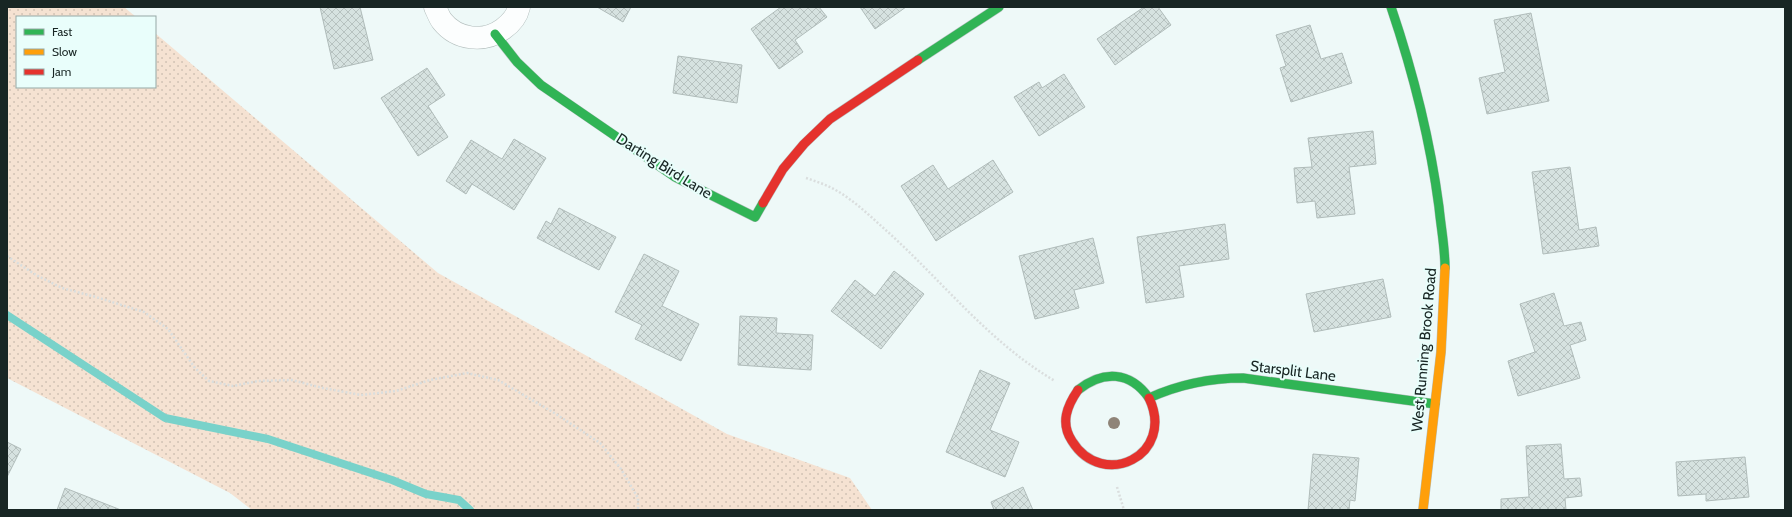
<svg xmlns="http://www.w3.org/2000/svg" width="1792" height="517" font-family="Cabin,sans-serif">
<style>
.grass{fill:url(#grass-dots)}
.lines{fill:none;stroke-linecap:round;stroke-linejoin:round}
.stream{stroke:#79d2ca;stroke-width:8}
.building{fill:url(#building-cross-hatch);stroke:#b0bcba}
.street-casing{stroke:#b4bfbe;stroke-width:23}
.fast-casing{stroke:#b4bfbe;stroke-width:10}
.slow-casing{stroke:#b4bfbe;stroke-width:10}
.jam-casing{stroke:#b4bfbe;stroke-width:10}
.path{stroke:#dadede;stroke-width:2.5;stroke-dasharray:2 2;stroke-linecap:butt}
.street{stroke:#fcfefe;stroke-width:22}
.fast{stroke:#30b455;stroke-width:9}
.slow{stroke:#ff9f0a;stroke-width:9}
.jam{stroke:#e5322d;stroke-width:9}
.tree{fill:#8f8478}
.labels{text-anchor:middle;stroke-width:4;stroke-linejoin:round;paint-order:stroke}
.street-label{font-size:15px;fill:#182624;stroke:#e9fefb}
</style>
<defs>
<pattern id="grass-dots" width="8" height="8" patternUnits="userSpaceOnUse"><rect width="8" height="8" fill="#f5e2d2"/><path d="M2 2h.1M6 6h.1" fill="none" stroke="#d1c2b4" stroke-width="1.8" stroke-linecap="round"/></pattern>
<pattern id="building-cross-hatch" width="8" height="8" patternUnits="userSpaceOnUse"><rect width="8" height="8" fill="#d6e2e0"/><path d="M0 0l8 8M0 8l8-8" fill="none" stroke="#b7c2c0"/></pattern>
</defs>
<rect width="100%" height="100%" fill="#eef9f8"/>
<path class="grass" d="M7 7H124L136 17H17V87H155V33L438 273 727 434 850 478 872 510H252L230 493 7 378Z"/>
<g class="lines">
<path class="stream" d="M7 315 165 418 268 439 392 480 426 494 459 500 470 510"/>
</g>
<path class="building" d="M320 7H360L373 60 334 69Z
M597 7H631L623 22Z
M781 7H819L827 17 795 40 803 52 779 69 751 29Z
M860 7H906L875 29Z
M1144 7H1158L1171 25 1115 65 1097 39Z
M1531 13 1549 101 1487 114 1479 78 1505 72 1494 20Z
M1310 25 1321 59 1342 53 1352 83 1291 102 1280 68 1286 66 1276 35Z
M678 56 742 65 737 103 673 93Z
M427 68 445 95 428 106 448 137 418 156 381 98Z
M1064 74 1085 107 1039 136 1014 97 1039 82 1042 88Z
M1373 131 1376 164 1349 167 1355 214 1317 218 1315 201 1297 203 1294 168 1312 167 1308 138Z
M514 139 546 158 514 210 472 184 466 194 446 181 471 140 502 159Z
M993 160 1013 192 936 241 901 186 933 165 948 189Z
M1570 167 1579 230 1596 227 1599 246 1543 254 1532 172Z
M559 208 616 237 599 270 537 238 546 221 551 224Z
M1225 224 1229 259 1179 266 1184 297 1146 303 1137 237Z
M1093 238 1104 283 1074 290 1079 308 1035 319 1019 256Z
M644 254 679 271 662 306 699 324 681 361 635 339 642 325 615 312Z
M894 271 924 294 881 349 831 311 855 280 875 296Z
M1383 279 1391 317 1314 332 1306 294Z
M1554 293 1564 326 1581 322 1586 340 1570 345 1580 378 1518 396 1508 361 1535 352 1520 304Z
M740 316 777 318 776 333 813 335 811 370 738 365Z
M980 370 1010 383 990 430 1019 442 1005 477 946 452Z
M7 442 21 449 7 477Z
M1561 444 1564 479 1580 478 1582 496 1565 498 1566 510H1501V499L1529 497 1526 446Z
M1313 454 1359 458 1355 501 1350 500 1349 510H1308Z
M1745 457 1749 497 1706 501V494L1678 496 1676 462Z
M1023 487 1033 510H994L991 502Z
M65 488 121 510H57Z"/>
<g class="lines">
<defs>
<path id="street" d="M435 7C437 11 439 17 442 21 457 40 484 43 503 29 510 24 517 16 519 7"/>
<path id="fast" d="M1391 7C1413 72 1430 139 1439 207 1441 228 1445 247 1445 268
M495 34 517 62 541 85 675 177 755 217 763 203
M918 60 999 7
M1078 390C1103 370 1130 371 1149 398 1180 384 1209 378 1243 378L1435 404"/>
<path id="slow" d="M1423 510 1441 352 1445 268"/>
<path id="jam" d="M763 203 783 169 804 144 830 119 918 60
M1078 390C1067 406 1060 423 1072 441 1103 491 1176 455 1149 398"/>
</defs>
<use href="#street" class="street-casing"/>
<use href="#fast" class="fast-casing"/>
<use href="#slow" class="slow-casing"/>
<use href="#jam" class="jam-casing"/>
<path class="path" d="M806 178C815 181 824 184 832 188 853 199 871 217 889 233 944 283 990 343 1055 381
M7 256 36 275 62 288 96 297 144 312 168 329 195 368 209 381 233 386 258 381 292 380 323 388 361 395 396 391 430 380 467 373 498 380 556 414 600 443 621 469 638 498V510
M1117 487 1124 510"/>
<use href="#street" class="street"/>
<use href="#fast" class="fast"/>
<use href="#slow" class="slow"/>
<use href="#jam" class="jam"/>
</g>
<circle class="tree" cx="1114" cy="423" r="6"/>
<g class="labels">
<g class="street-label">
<text transform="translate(664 166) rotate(32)" y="5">Darting Bird Lane</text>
<text transform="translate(1424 350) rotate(-85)" y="5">West Running Brook Road</text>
<text transform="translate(1293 371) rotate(7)" y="5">Starsplit Lane</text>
</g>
</g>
<rect width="1792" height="517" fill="none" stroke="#182624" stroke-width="16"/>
<rect x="16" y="16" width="140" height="72" fill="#e9fefb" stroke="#95a8a5"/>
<rect x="24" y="29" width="20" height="6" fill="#30b455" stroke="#95a8a5"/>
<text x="52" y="36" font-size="12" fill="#182624">Fast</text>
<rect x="24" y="49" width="20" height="6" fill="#ff9f0a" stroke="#95a8a5"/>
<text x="52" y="56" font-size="12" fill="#182624">Slow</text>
<rect x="24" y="69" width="20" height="6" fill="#e5322d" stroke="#95a8a5"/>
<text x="52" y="76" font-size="12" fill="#182624">Jam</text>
</svg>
